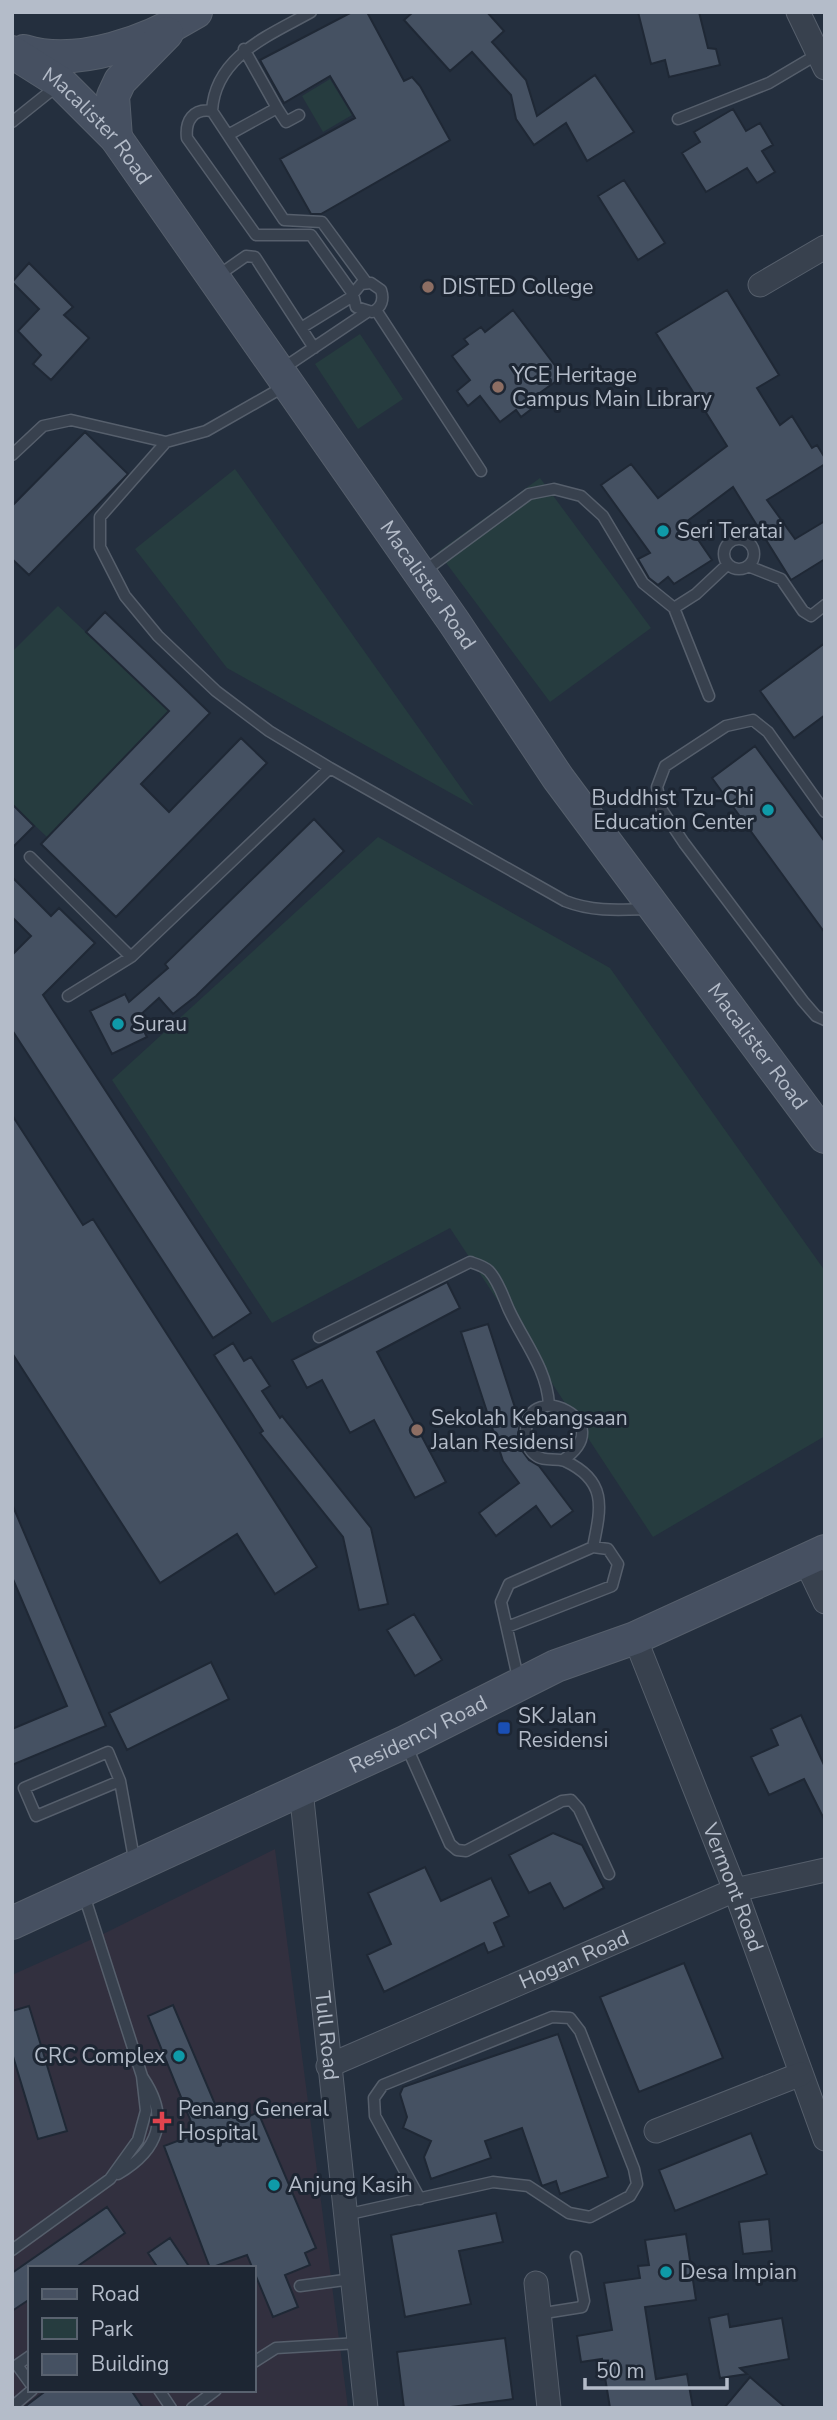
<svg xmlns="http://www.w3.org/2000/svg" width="837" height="2420" font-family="'Nunito Sans',sans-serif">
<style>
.medical{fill:#32303f;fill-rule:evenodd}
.green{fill:#263c3f}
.building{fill:#455162;stroke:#1f2835;stroke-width:2}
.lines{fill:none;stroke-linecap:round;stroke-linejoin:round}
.service-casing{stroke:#565f6c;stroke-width:13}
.minor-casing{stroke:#565f6c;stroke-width:25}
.secondary-casing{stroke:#565f6c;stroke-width:34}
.service{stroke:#38414e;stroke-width:10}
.minor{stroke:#38414e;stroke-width:23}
.secondary{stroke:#465061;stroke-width:32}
.education-dot{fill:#8d6e63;stroke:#1d2633;stroke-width:2.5}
.culture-dot{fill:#0f9aa8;stroke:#1d2633;stroke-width:2.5}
.transit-dot{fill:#1a4fb4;stroke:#1d2633;stroke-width:2.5}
.health-dot{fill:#e0444e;stroke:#1d2633;stroke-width:2.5}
.labels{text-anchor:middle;stroke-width:6;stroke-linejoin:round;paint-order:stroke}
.street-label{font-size:21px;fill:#b4bcc9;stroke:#1d2633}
.poi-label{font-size:21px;fill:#b4bcc9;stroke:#1d2633;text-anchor:start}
</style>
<rect width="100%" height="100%" fill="#242f3e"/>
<path class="medical" d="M275 1849 348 2408H12V1975L99 1936ZM30 2268H254V2390H30Z"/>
<path class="green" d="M330 79 352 115 323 132 302 96Z
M360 334 403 399 358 429 315 364Z
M235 469 474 806 227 668 135 549Z
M540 478 651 628 550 702 438 552Z
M58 606 169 711 47 837 12 804V652Z
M378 837 610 968 825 1271V1436L653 1537 450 1228 272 1323 112 1080Z"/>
<path class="building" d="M352 12H367L404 81 412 77 420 86 450 140 321 214H311L280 159 355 118 330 76 284 103 260 60Z
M413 12H487L504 31 492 42 526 80 537 116 595 75 634 132 587 161 566 123 534 145 516 119 511 95 472 52 450 71 404 20Z
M638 12H699L708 48 716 49 720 65 669 77 665 60 651 64Z
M733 109 746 131 760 123 773 145 762 151 775 172 757 183 747 168 706 192 682 153 700 142 694 132Z
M624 180 665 243 638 260 598 196Z
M29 263 73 307 64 315 89 338 51 380 33 364 41 355 18 331 39 309 12 282Z
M727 290 779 375 757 388 780 425 792 416 812 448 817 445 825 458V464L767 500 795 539 825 521V559L791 580 733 487 686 522 712 560 674 584 668 577 658 585 649 578 638 559 650 553 601 485 631 464 658 498 727 446 656 333Z
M513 310 563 376 533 398 538 404 521 417 516 410 500 422 480 396 468 406 457 391 470 380 452 356 468 344 464 339 481 327 485 332Z
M85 432 128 474 29 575 12 559V506Z
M105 612 210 713 141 784 169 812 241 738 267 763 116 917 41 844 169 711 86 632Z
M825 643V715L794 738 760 691Z
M755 746 825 842V933L712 778Z
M12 804 34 826 12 848Z
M314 819 344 851 196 996 173 1014 159 998 137 1018 147 1037 112 1054 90 1011 125 994 129 1002 168 968 165 964Z
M12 877 51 916 59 908 95 943 43 995 251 1313 213 1338 12 1030V955L31 936 12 917Z
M12 1115 83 1225 93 1219 317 1567 275 1594 237 1534 160 1583 12 1353Z
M447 1282 460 1308 377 1352 446 1482 415 1498 374 1420 350 1433 322 1380 307 1388 292 1360Z
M488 1324 520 1423 518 1436 521 1449 529 1460 539 1466 573 1511 551 1527 536 1506 496 1536 479 1513 519 1483 503 1461 461 1332Z
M233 1343 244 1361 251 1357 270 1386 262 1391 280 1418 282 1416 371 1528 388 1604 359 1610 343 1537 260 1433 263 1431 214 1355Z
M12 1504 106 1726 12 1765V1729L67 1706 12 1577Z
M414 1614 442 1660 415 1676 387 1630Z
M211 1662 229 1699 127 1750 109 1713Z
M801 1715 825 1767V1821L804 1779 769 1795 751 1757 778 1745 771 1729Z
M553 1833 582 1845 604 1888 564 1909 550 1883 529 1893 509 1855Z
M425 1867 441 1901 491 1878 509 1916 494 1923 504 1946 488 1953 484 1943 384 1992 367 1955 391 1944 368 1893Z
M684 1963 723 2058 639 2092 600 1997Z
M173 2005 220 2116 245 2105 250 2116 258 2112 316 2248 305 2253 310 2265 285 2275 298 2307 273 2317 247 2255 210 2268 164 2146 196 2134 148 2016Z
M29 2006 67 2131 38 2139 12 2053V2011Z
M558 2034 608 2177 560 2194 556 2181 542 2186 522 2128 485 2141 491 2158 431 2179 424 2157 431 2141 403 2128 407 2117 400 2094 403 2087Z
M751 2133 767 2174 675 2211 659 2170Z
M107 2207 125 2233 75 2268H30V2299L12 2311V2273Z
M496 2213 503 2242 459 2251 471 2304 405 2317 391 2235Z
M769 2219 772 2251 743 2254 739 2222Z
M686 2234 696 2300 645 2307 656 2379 687 2374 693 2408H610L602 2359 581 2362 577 2336 612 2330 604 2283 640 2278 638 2266 649 2265 645 2240Z
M170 2238 190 2268H158L148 2253Z
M728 2314 730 2327 782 2318 789 2359 740 2368 747 2374 720 2378 709 2318Z
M505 2338 513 2399 443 2408H404L397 2352Z
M750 2377 786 2408H724Z
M47 2390H131L143 2408H23Z"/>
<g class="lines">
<defs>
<path id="service" d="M244 49 277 108
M212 111C215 56 270 35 311 12
M678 119 769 83 818 54
M12 122 57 86
M228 135 277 108 286 122 299 115
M216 277 246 256 255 257 314 348
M353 294 361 284 371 283 381 290C384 299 382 308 372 312L356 307 353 294 311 235H256L187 138C185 121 193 108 212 111L284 220 322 222 366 282
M376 310 481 471
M301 328 353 296
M282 369 367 312
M166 442 100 517V547L125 596 158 636 216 691 269 731 330 768 565 901C593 912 619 910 648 909
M12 455 43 426 71 420 166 442 206 431 285 386
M724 554a15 15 0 1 1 30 0a15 15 0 1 1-30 0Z
M748 566 781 579 803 611 811 616 825 605
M423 572 529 494 554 489 581 496 603 516 643 583 674 608 709 696
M674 608 696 594 728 564
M825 812 768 732 753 720 726 726 665 766 657 787 662 810 684 843 803 1001 816 1016 825 1020
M30 857 131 957 330 768
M68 996 131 957
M319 1337 470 1262C476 1264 484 1266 489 1271 499 1282 503 1297 509 1310 524 1342 547 1369 549 1405
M563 1460C621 1421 528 1378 526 1430 525 1438 527 1448 534 1454 544 1463 555 1457 565 1461 608 1481 601 1508 593 1547
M507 1627 612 1586 618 1564 608 1549 593 1547 509 1584 501 1602 519 1682
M406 1745 450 1844 457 1850 466 1851 562 1801 571 1800 579 1809 609 1874
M120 1781 36 1816 24 1788 108 1752 120 1781 135 1864
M118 2174C159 2150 170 2118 143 2078
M345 2215 493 2182 528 2186 569 2213 590 2217 630 2196 637 2184 634 2169 580 2031 570 2018 552 2017 383 2085 374 2098 375 2116 420 2199
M12 2250 110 2179 138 2140 146 2111 142 2076 83 1892
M300 2286 352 2279
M538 2314 582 2307 584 2301 576 2257
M30 2356 17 2365 30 2383
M254 2362 276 2348 359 2343
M159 2390 171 2408
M12 2407 32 2390
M192 2408 216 2390"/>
<g id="minor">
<path d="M798 12 825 68"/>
<path d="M760 285 825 247"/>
<path d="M805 1560 825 1602"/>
<path id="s1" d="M635 1638 735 1890 825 2139"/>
<path id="s2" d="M301 1790 366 2408"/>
<path id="s3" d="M328 2066 735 1890 825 1870"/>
<path d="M656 2131 801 2074"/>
<path d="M536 2283 549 2408"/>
</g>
<g id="secondary">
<path d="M24 51C78 68 149 41 196 12"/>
<path id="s4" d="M12 52 61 83 116 138 454 622 558 778 825 1137"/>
<path d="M116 138 113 96 120 81 167 33"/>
<path id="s5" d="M12 1923 405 1742 556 1666 635 1638 825 1551"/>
</g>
</defs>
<use href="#service" class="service-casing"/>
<use href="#minor" class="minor-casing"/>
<use href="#secondary" class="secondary-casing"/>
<use href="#service" class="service"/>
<use href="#minor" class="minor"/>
<use href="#secondary" class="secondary"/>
</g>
<g class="education-dot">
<circle cx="428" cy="287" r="7"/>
<circle cx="498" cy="387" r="7"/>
<circle cx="417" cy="1430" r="7"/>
</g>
<g class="culture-dot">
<circle cx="663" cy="531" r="7"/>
<circle cx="768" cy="810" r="7"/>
<circle cx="118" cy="1024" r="7"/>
<circle cx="179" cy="2056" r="7"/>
<circle cx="274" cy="2185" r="7"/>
<circle cx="666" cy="2272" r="7"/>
</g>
<rect class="transit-dot" x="497" y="1721" width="14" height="14" rx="3.5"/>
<path class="health-dot" d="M158.5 2110.5h7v7h7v7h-7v7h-7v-7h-7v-7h7z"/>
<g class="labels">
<g class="street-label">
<text dy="7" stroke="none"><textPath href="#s4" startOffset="114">Macalister Road</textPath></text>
<text dy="7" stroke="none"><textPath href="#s4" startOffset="681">Macalister Road</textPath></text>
<text dy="7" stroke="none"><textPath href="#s4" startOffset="1248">Macalister Road</textPath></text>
<text dy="7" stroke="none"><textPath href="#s5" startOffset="448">Residency Road</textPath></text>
<text dy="7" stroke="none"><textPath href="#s1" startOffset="268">Vermont Road</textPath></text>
<text dy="7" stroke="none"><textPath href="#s3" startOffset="268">Hogan Road</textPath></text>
<text dy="7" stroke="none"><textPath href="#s2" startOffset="247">Tull Road</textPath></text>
</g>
<g class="poi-label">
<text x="442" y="294">DISTED College</text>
<text x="512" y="382">YCE Heritage<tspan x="512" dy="24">Campus Main Library</tspan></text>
<text x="677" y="538">Seri Teratai</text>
<text x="754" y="805" text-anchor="end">Buddhist Tzu-Chi<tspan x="754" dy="24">Education Center</tspan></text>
<text x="132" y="1031">Surau</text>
<text x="431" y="1425">Sekolah Kebangsaan<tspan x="431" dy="24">Jalan Residensi</tspan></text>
<text x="518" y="1723">SK Jalan<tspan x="518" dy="24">Residensi</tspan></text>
<text x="165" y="2063" text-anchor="end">CRC Complex</text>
<text x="178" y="2116">Penang General<tspan x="178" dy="24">Hospital</tspan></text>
<text x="288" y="2192">Anjung Kasih</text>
<text x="680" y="2279">Desa Impian</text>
</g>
</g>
<rect width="837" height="2420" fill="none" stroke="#b4bcc9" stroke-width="28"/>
<rect x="28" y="2266" width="228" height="126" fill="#1d2633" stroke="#59626f" stroke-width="2"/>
<rect x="42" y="2289" width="35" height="10" fill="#465061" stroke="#59626f" stroke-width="2"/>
<text x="91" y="2301" font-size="21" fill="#b4bcc9">Road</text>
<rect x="42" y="2318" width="35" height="21" fill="#263c3f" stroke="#59626f" stroke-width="2"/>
<text x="91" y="2336" font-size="21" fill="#b4bcc9">Park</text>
<rect x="42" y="2354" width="35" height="21" fill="#455162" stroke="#59626f" stroke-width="2"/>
<text x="91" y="2371" font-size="21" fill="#b4bcc9">Building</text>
<path d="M585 2378v10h142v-10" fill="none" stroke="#b4bcc9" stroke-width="3.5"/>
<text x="596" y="2378" font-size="21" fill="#b4bcc9" stroke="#1d2633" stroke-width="5" paint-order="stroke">50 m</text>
</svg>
